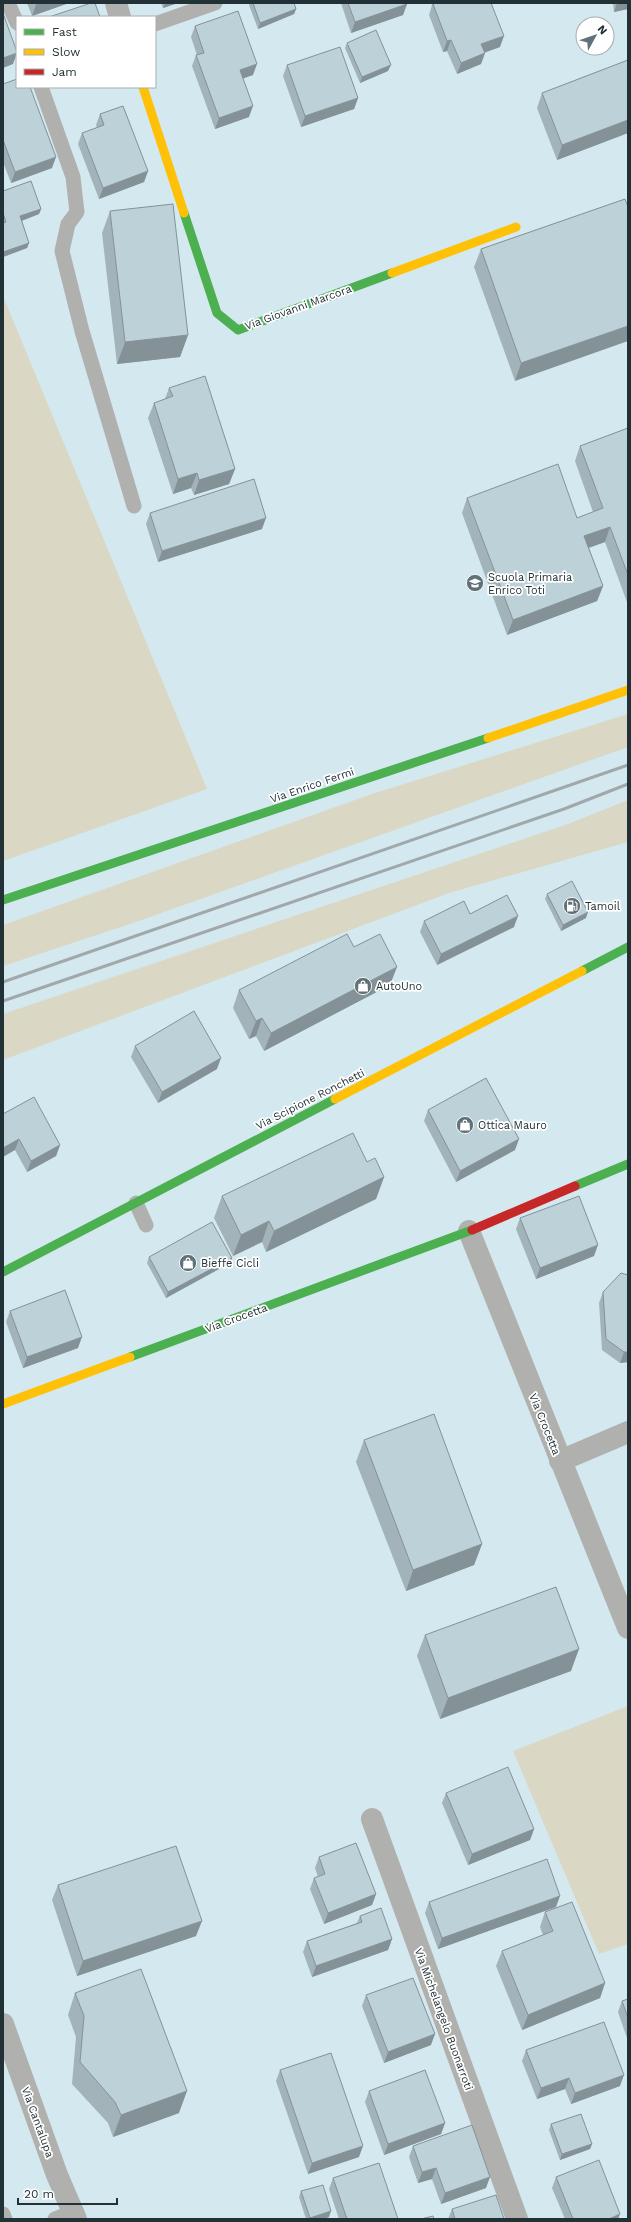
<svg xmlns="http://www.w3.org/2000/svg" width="631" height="2222" font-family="'Work Sans',sans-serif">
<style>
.grass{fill:#dad8c4}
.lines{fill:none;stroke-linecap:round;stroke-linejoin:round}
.lane{stroke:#b0b1ae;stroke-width:15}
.street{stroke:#b0b1ae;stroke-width:22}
.fast{stroke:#4caf50;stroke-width:9}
.slow{stroke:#ffc107;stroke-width:9}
.jam{stroke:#c62828;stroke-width:9}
.rail{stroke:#a1a8ab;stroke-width:3}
.wall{fill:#a2b4ba}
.shaded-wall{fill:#849297}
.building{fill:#bcd1d8;stroke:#849297}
.labels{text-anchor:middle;stroke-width:3.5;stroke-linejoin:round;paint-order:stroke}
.street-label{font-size:11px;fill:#223136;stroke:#fff}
.poi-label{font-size:11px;fill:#223136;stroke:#fff;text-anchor:start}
</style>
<rect width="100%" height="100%" fill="#d4e8ef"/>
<path class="grass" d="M3 296 207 789 3 861Z
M628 714V747L136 922 3 966V925L372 794Z
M628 800V842L449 893 3 1060V1014L568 824Z
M628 1706V1944L599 1954 513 1751Z"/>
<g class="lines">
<path class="lane" d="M8 3 17 23
M155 24 215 3
M41 87 73 177 77 212 68 224 62 251 82 331 134 506
M136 1203 146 1225
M3 2214 5 2219
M55 2219 73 2212"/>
<path class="street" d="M116 3 120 17
M469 1231 628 1628
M560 1461 628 1432
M372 1819 517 2219
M3 2024 57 2175 76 2219"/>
<path class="fast" d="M184 213 217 313 238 330 392 273
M3 900 488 738
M582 971 628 947
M575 1186 628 1164
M3 1272 335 1099
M130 1357 472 1230"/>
<path class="slow" d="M143 87 184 213
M392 273 516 227
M488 738 628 690
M335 1099 582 971
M3 1404 130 1357"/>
<path class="jam" d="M472 1230 575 1186"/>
<path class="rail" d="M3 982 628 765
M3 1001 564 809 628 784"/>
</g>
<path class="wall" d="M27 3H69L32 16Z
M161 3H178L163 8Z
M250 3H294L296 9 294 14 258 29 249 5Z
M341 3H407V4L403 15 351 33Z
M431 3H491L500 47 484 53H485L481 64 457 74 447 51 443 52 429 15 432 5Z
M613 3H628V9L614 12Z
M195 26 253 75 243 78 249 117 215 129 192 66 196 55H197L191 37Z
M347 43 388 71 360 83 345 48Z
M628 60V133L557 160 537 108 542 93Z
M287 65 358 98 354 109 301 127 283 76Z
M3 84 52 168 11 183 3 162Z
M100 114 148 171 144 182 99 199 78 144 82 133 97 128 96 125Z
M3 191 41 209 39 214 22 221 29 243 27 248 3 257Z
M625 199 515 381 474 267 481 249Z
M110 211 188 335 180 357 117 364 102 233Z
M169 388 235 469 229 484 194 495 191 488 173 494 148 418 154 403 165 399Z
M628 428V605L605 542 589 548 603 586 597 601 507 635 462 513 467 498 577 518 593 512 575 461 580 446Z
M150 513 262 529 158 562 146 524Z
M547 894 586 918 561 931 545 899Z
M470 914 514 927 437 965 420 932 424 921Z
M354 947 390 985 264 1051 256 1036 249 1039 233 1008 239 990Z
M135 1046 217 1069 158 1103 131 1057Z
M428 1110 515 1150 456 1182 424 1121Z
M3 1114 60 1145 56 1156 27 1172 15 1150Z
M367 1162 384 1177 376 1199 266 1252 262 1242 233 1256 214 1218 222 1196Z
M520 1218 594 1256 536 1279 516 1229Z
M149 1257 232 1258 230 1263 166 1298 147 1263Z
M603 1292 628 1362 620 1363 602 1350 599 1303Z
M10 1311 78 1348 23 1368 6 1322Z
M364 1440 482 1544 474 1565 406 1591 356 1462Z
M425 1635 571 1671 440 1719 417 1656Z
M446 1793 534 1829 530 1840 468 1865 442 1803Z
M319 1857 376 1894 372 1905 324 1924 310 1889 314 1878 318 1877 315 1868Z
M58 1885 196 1936 77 1976 52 1900Z
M429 1902 556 1907 438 1949 425 1913Z
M545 1912 605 1983 600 1998 522 2030 496 1966 502 1951 543 1935 540 1927Z
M360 1916 392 1939 388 1950 312 1977 303 1952 307 1941 357 1923Z
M75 1993 179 2113 113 2137 108 2123 72 2084 76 2037 68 2015Z
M366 1995 431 2045 384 2063 362 2006Z
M628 1999V2041L618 2012 622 2001Z
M526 2050 620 2086 571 2104 565 2089 537 2099 522 2061Z
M280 2070 359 2157 308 2174 276 2081Z
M369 2091 445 2123 441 2134 384 2155 365 2102Z
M551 2124 592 2144 590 2149 560 2160 549 2130Z
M413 2146 486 2188 441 2204 432 2179 418 2183 409 2157Z
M556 2177 618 2219H565L552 2188Z
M333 2178 398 2219H339L329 2189Z
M301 2191 329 2217 323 2219H306L299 2197Z
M452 2209 504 2219H448Z"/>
<path class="shaded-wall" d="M42 3H69L32 16 36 5Z
M165 3H178L163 8Z
M617 3H628V9L614 12Z
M407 4 403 15 351 33 355 22Z
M296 9 294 14 258 29 260 23Z
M504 36 500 47 477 55 481 44Z
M451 40 447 51 443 52 447 41Z
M17 53 13 64 3 68V58Z
M485 53 481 64 457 74 461 63Z
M257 64 253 75 236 81 240 70Z
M391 65 388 71 360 83 362 77Z
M358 98 354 109 301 127 305 116Z
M253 106 249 117 215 129 219 118Z
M628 120V133L557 160 562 145Z
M56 157 52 168 11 183 15 172Z
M148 171 144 182 99 199 103 188Z
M41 209 39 214 18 222 20 216Z
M29 243 27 248 3 257V252Z
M628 326V341L515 381 521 363Z
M188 335 180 357 117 364 125 342Z
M235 469 229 484 194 495 199 480Z
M197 473 191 488 173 494 178 479Z
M266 518 262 529 158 562 162 551Z
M610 527 605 542 579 551 584 536Z
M603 586 597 601 507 635 513 620Z
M588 912 586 918 561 931 563 925Z
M518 916 514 927 437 965 441 954Z
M397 967 390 985 264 1051 271 1033Z
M262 1018 256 1036 249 1039 256 1021Z
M221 1058 217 1069 158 1103 162 1092Z
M19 1139 15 1150 3 1157V1148Z
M519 1139 515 1150 456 1182 460 1171Z
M60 1145 56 1156 27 1172 31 1161Z
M384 1177 376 1199 266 1252 274 1231Z
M269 1221 262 1242 233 1256 241 1235Z
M598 1245 594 1256 536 1279 540 1268Z
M232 1258 230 1263 166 1298 168 1292Z
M82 1337 78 1348 23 1368 27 1357Z
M624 1352H628V1362L620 1363Z
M482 1544 474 1565 406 1591 413 1570Z
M579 1649 571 1671 440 1719 448 1698Z
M534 1829 530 1840 468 1865 472 1854Z
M376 1894 372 1905 324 1924 328 1913Z
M560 1896 556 1907 438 1949 442 1938Z
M202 1921 196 1936 77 1976 83 1961Z
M392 1939 388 1950 312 1977 316 1966Z
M605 1983 600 1998 522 2030 528 2015Z
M435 2034 431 2045 384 2063 388 2052Z
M624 2075 620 2086 571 2104 575 2093Z
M569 2078 565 2089 537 2099 541 2088Z
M187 2091 179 2113 113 2137 121 2115Z
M445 2123 441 2134 384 2155 388 2144Z
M592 2144 590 2149 560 2160 562 2154Z
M363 2146 359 2157 308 2174 312 2163Z
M436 2168 432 2179 418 2183 422 2172Z
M490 2177 486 2188 441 2204 445 2193Z
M331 2211 329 2217 323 2219H310V2218Z
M620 2214 618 2219H609Z"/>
<path class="building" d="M35 3H42L36 5Z
M91 3H95L100 17H49Z
M253 3H294L296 9 260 23Z
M348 3H407V4L355 22Z
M436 3H491L504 36 481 44 485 53 461 63 451 40 447 41 433 4Z
M238 11 257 64 240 70 253 106 219 118 196 55 204 53 195 26Z
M3 13 17 52V53L3 58Z
M376 30 391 65 362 77 347 43Z
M340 47 358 98 305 116 287 65Z
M628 60V120L562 145 542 93Z
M17 79V87H30L56 157 15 172 3 140V84Z
M123 106 148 171 103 188 82 133 104 125 100 114Z
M31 181 41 209 20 216 29 243 3 252V223L6 222 3 213V191Z
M625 199 628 207V326L521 363 481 249Z
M173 204 188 335 125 342 110 211Z
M205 376 235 469 199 480 197 473 178 479 154 403 173 396 169 388Z
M628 428V575L610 527 584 536 603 586 513 620 467 498 558 464 577 518 603 508 580 446Z
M254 479 266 518 162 551 150 513Z
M572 881 588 912 563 925 547 894Z
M507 895 518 916 441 954 424 921 464 901 470 914Z
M347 934 354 947 380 934 397 967 271 1033 262 1018 256 1021 239 990Z
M194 1011 221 1058 162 1092 135 1046Z
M486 1078 519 1139 460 1171 428 1110Z
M34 1097 60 1145 31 1161 19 1139 3 1148V1114Z
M353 1133 367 1162 375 1158 384 1177 274 1231 269 1221 241 1235 222 1196Z
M579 1196 598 1245 540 1268 520 1218Z
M212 1222 232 1258 168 1292 149 1257Z
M621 1273 628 1275V1352H624L606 1339 603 1292Z
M65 1290 82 1337 27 1357 10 1311Z
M434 1414 482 1544 413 1570 364 1440Z
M556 1587 579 1649 448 1698 425 1635Z
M508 1767 534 1829 472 1854 446 1793Z
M356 1843 376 1894 328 1913 314 1878 325 1874 319 1857Z
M176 1846 202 1921 83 1961 58 1885Z
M547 1859 560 1896 442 1938 429 1902Z
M572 1902 605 1983 528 2015 502 1951 553 1931 545 1912Z
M381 1908 392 1939 316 1966 307 1941 362 1922 360 1916Z
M141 1969 187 2091 121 2115 115 2102 80 2062 84 2016 75 1993Z
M413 1978 435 2034 388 2052 366 1995Z
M628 1999V2018L622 2001Z
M604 2022 624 2075 575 2093 569 2078 541 2088 526 2050Z
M331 2053 363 2146 312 2163 280 2070Z
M425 2070 445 2123 388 2144 369 2091Z
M581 2114 592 2144 562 2154 551 2124Z
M472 2125 490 2177 445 2193 436 2168 422 2172 413 2146Z
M599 2160 620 2214 609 2219H573L556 2177Z
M379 2163 398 2219H347L333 2178Z
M323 2185 331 2211 310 2218 301 2191Z
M496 2195 504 2219H455L452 2209Z
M433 2216 434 2219H421Z"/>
<defs>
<symbol id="school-disc" viewBox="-11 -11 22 22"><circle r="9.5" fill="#607177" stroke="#fff"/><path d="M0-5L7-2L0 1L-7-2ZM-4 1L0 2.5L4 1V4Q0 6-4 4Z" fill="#fff"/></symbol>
<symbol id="fuel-disc" viewBox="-11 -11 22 22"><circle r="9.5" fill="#607177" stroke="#fff"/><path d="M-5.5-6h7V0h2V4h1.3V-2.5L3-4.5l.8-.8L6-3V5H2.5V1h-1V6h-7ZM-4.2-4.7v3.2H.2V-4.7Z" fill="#fff"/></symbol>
<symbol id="shop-disc" viewBox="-11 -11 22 22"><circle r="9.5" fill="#607177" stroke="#fff"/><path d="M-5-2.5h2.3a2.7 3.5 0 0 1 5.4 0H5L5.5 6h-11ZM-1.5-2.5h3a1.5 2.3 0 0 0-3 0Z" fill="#fff"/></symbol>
</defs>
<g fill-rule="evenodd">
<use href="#school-disc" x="465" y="573" width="20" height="20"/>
<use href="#fuel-disc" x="562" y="896" width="20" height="20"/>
<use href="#shop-disc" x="353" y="976" width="20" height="20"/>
<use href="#shop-disc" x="455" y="1115" width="20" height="20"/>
<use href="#shop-disc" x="178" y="1253" width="20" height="20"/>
</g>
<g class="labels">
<g class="street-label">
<text transform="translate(298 307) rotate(-20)" y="4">Via Giovanni Marcora</text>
<text transform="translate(312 785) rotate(-19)" y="4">Via Enrico Fermi</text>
<text transform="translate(310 1099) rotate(-27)" y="4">Via Scipione Ronchetti</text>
<text transform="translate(236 1318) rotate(-20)" y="4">Via Crocetta</text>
<text transform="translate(545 1424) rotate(68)" y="4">Via Crocetta</text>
<text transform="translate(444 2019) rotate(70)" y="4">Via Michelangelo Buonarroti</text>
<text transform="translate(38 2122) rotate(70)" y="4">Via Cantalupa</text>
</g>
<g class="poi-label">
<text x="488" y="581">Scuola Primaria<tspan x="488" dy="13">Enrico Toti</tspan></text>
<text x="585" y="910">Tamoil</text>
<text x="376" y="990">AutoUno</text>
<text x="478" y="1129">Ottica Mauro</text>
<text x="201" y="1267">Bieffe Cicli</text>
</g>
</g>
<rect width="631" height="2222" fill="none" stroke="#223136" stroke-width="8"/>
<rect x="16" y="16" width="140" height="72" fill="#ffffff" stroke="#a7adaf"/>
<rect x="24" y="29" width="20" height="6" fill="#4caf50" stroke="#a7adaf"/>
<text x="52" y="36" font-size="12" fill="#223136">Fast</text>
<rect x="24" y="49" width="20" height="6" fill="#ffc107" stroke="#a7adaf"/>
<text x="52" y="56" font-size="12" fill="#223136">Slow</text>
<rect x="24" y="69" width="20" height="6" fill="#c62828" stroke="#a7adaf"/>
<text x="52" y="76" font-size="12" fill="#223136">Jam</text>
<g transform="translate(595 36) rotate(50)"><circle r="19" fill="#ffffff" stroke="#a7adaf"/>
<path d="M0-3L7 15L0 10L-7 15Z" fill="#607177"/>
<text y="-6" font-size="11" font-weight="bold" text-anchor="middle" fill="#223136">N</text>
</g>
<path d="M18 2198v6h99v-6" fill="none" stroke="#223136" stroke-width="2"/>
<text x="24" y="2198" font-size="12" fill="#223136" stroke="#ffffff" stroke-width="3" paint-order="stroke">20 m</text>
</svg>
